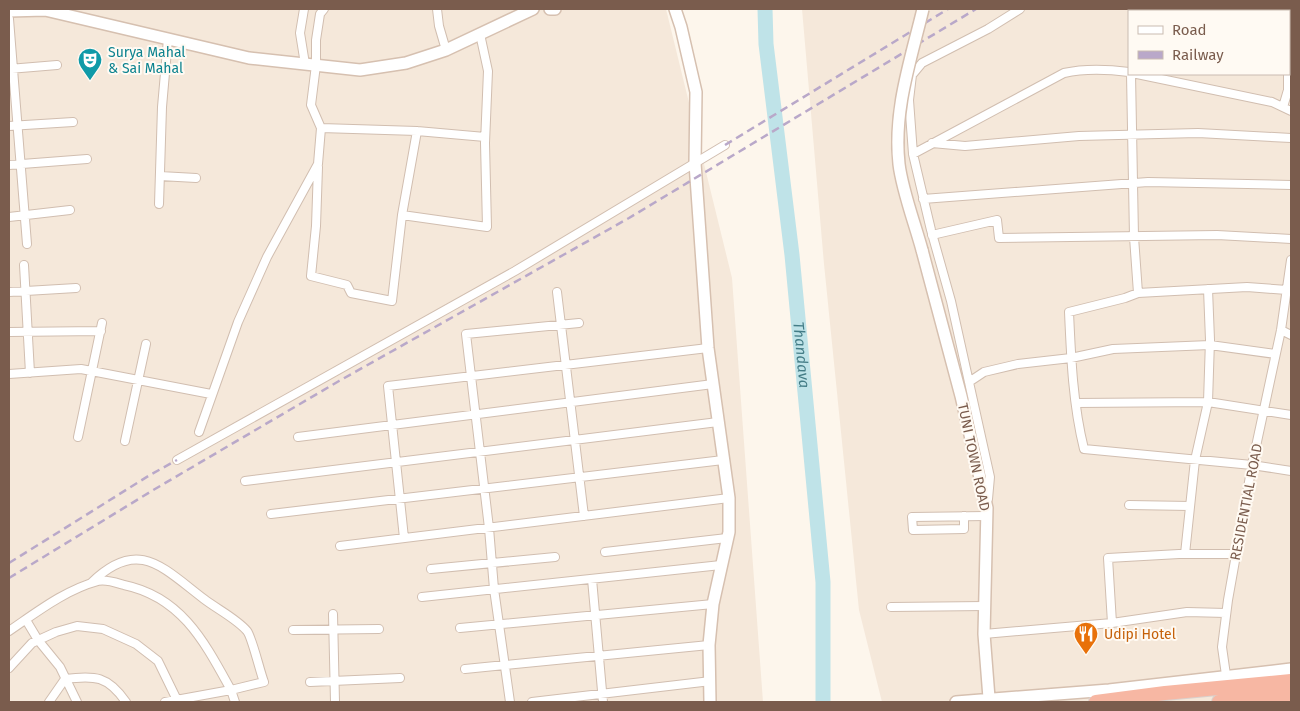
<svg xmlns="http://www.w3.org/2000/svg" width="1300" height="711" font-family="'Fira Sans',sans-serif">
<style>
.residential{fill:#f5e8da;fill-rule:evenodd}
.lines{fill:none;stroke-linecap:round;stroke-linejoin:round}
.river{stroke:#bfe3e8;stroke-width:15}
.street-casing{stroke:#d1beb0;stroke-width:10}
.secondary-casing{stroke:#d6c0b0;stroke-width:14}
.highway-casing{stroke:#dad1cd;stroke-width:16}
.street{stroke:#fff;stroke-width:8}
.secondary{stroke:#fff;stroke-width:11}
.highway{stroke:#f7b7a3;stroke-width:14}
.rail{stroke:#b9a8c9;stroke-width:2.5;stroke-dasharray:8 5;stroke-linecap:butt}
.secondary-bridge-casing{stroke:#d6c0b0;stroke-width:14;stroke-linecap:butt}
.secondary-bridge{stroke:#fff;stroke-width:11}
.labels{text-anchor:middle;stroke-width:4;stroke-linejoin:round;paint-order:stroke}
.culture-label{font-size:14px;fill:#0d838f;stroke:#fffaf3;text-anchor:start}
.street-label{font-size:14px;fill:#7a5c4d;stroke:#fffaf3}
.food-label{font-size:14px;fill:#c56008;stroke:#fffaf3;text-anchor:start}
.water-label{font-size:15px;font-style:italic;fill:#437c86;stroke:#fffaf3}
</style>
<rect width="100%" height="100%" fill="#fdf6ec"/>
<path class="residential" d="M9 9H666L732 278 763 702H9Z
M802 9H1291V702H882L859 610 824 264ZM1129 11H1289V74H1129Z"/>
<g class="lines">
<path class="river" id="s1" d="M765 9 766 44 792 255 823 582V702"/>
<defs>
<path id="street" d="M304 9 300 33 305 64
M437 9 439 26 446 50
M1288 11V9
M9 19 27 244
M9 69 57 65
M1131 74 1134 237 1138 293
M1137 74 1272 102 1291 111
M1283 107 1288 90V74
M9 126 73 122
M321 128 417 131 485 137
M932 143 965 146 1079 136 1198 133 1291 138
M913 154 1064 73C1086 68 1106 69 1129 72
M9 165 87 159
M318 167 316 226 311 276 347 285 351 293 392 301 402 215 417 131
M160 176 196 178
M923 199 1148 182 1291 185
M159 204 162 107 168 39
M402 215 487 227 485 143 488 71 480 34
M9 217 70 210
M932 235 997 220 999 238 1217 235 1291 239
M24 265 30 373
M1287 290 1247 287 1138 293 1125 298 1069 312C1071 358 1073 405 1084 449L1252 465 1291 471
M9 292 76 288
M557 292 584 516
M1281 330 1291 335
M9 332 101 331
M9 374 81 369 211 394
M969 382 984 372 1018 364 1071 358 1113 349 1210 345 1275 354
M1076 403 1208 402 1291 415
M199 432 238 322 267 257 318 164 321 128 311 105 316 65V40L320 14 324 9
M78 437 102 323
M298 437 713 384
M125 441 146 344
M177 460 515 271 725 145
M245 481 718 422
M988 499 990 477 951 301 931 230 913 154 909 100 912 75 922 63 988 29 1020 9
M1129 505 1190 506
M271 514 723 460
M964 516V529L913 530 912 517 986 516
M404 538 388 386 708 348
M340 546 729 498
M605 552 727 538
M1185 554 1195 460 1208 402 1210 340 1208 289
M431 569 555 557
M592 579 603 702
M422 597 721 565
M891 607 985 606
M333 614 335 702
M26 620 38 640 60 667 77 702
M1112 623 1108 558 1179 554H1236
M460 628 713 604
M293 630 379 629
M9 631C37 612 65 590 98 581 106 579 117 583 124 585 182 597 205 643 231 690L264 682C260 672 252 637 247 631 237 619 217 609 204 599 162 567 138 537 91 583
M984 634 1112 623 1187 612 1226 613
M9 668 32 643 56 632 77 626 103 629 136 644 158 661 178 702
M465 669 709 645
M1226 675 1222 647 1228 600 1252 465 1281 330 1291 260
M310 682 400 678
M49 702 65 679C95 675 108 676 126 702
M165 702 231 690 235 702
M510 702 494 589 489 528 466 334 579 323
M532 702 711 681"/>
<path id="secondary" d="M550 9H555
M675 9 681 27 696 92 695 163 708 348 729 498V532L713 604 709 645 710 702
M9 11 45 10 249 58 360 70 406 63 446 50 533 9
M922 250 961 396 987 508 984 634 989 698
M956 702 1109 690 1291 669"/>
<path id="highway" d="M1096 702 1165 693 1291 681
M1219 702 1291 694"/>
</defs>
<use href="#street" class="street-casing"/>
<use href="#secondary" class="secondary-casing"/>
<use href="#highway" class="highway-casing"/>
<use href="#street" class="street"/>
<use href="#secondary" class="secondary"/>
<use href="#highway" class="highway"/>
<path class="rail" d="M725 145 948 9
M9 563 150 475 177 460
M9 578 155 489 339 381 629 218 976 9"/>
<defs>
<path id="secondary-bridge" d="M922 250C915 224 902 190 899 164 893 111 911 59 923 9"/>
</defs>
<use href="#secondary-bridge" class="secondary-bridge-casing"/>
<use href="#secondary-bridge" class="secondary-bridge"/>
</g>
<defs>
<symbol id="theatre-pin" viewBox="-11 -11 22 30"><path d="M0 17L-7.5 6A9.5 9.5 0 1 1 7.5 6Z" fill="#0f9aa8" stroke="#fffaf3"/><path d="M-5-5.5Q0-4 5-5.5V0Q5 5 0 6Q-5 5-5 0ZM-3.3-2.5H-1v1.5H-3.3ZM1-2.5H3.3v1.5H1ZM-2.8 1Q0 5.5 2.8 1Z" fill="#fff"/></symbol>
<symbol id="restaurant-pin" viewBox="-11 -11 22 30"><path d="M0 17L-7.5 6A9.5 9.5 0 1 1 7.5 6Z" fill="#e8710a" stroke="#fffaf3"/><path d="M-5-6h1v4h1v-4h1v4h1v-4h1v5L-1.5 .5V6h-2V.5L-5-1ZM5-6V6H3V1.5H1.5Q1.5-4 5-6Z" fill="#fff"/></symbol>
</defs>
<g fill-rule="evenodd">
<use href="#theatre-pin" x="76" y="46" width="28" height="38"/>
<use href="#restaurant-pin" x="1072" y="620" width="28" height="38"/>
</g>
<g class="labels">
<g class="culture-label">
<text x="108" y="57">Surya Mahal<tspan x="108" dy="16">&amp; Sai Mahal</tspan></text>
</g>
<g class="street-label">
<text transform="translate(974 457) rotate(78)" y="5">TUNI TOWN ROAD</text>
<text transform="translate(1246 502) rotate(-79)" y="5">RESIDENTIAL ROAD</text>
</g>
<g class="food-label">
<text x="1104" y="639">Udipi Hotel</text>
</g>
<g class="water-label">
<text dy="5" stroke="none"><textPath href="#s1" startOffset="348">Thandava</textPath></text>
</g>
</g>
<rect width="1300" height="711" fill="none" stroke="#7a5c4d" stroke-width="20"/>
<rect x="1128" y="10" width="162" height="65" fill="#fffaf3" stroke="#cabbb1"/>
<rect x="1138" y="26" width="25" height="8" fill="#ffffff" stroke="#cabbb1"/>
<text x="1172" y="35" font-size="15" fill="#7a5c4d">Road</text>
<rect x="1138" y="51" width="25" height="8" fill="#b9a8c9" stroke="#cabbb1"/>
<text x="1172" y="60" font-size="15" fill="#7a5c4d">Railway</text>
</svg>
